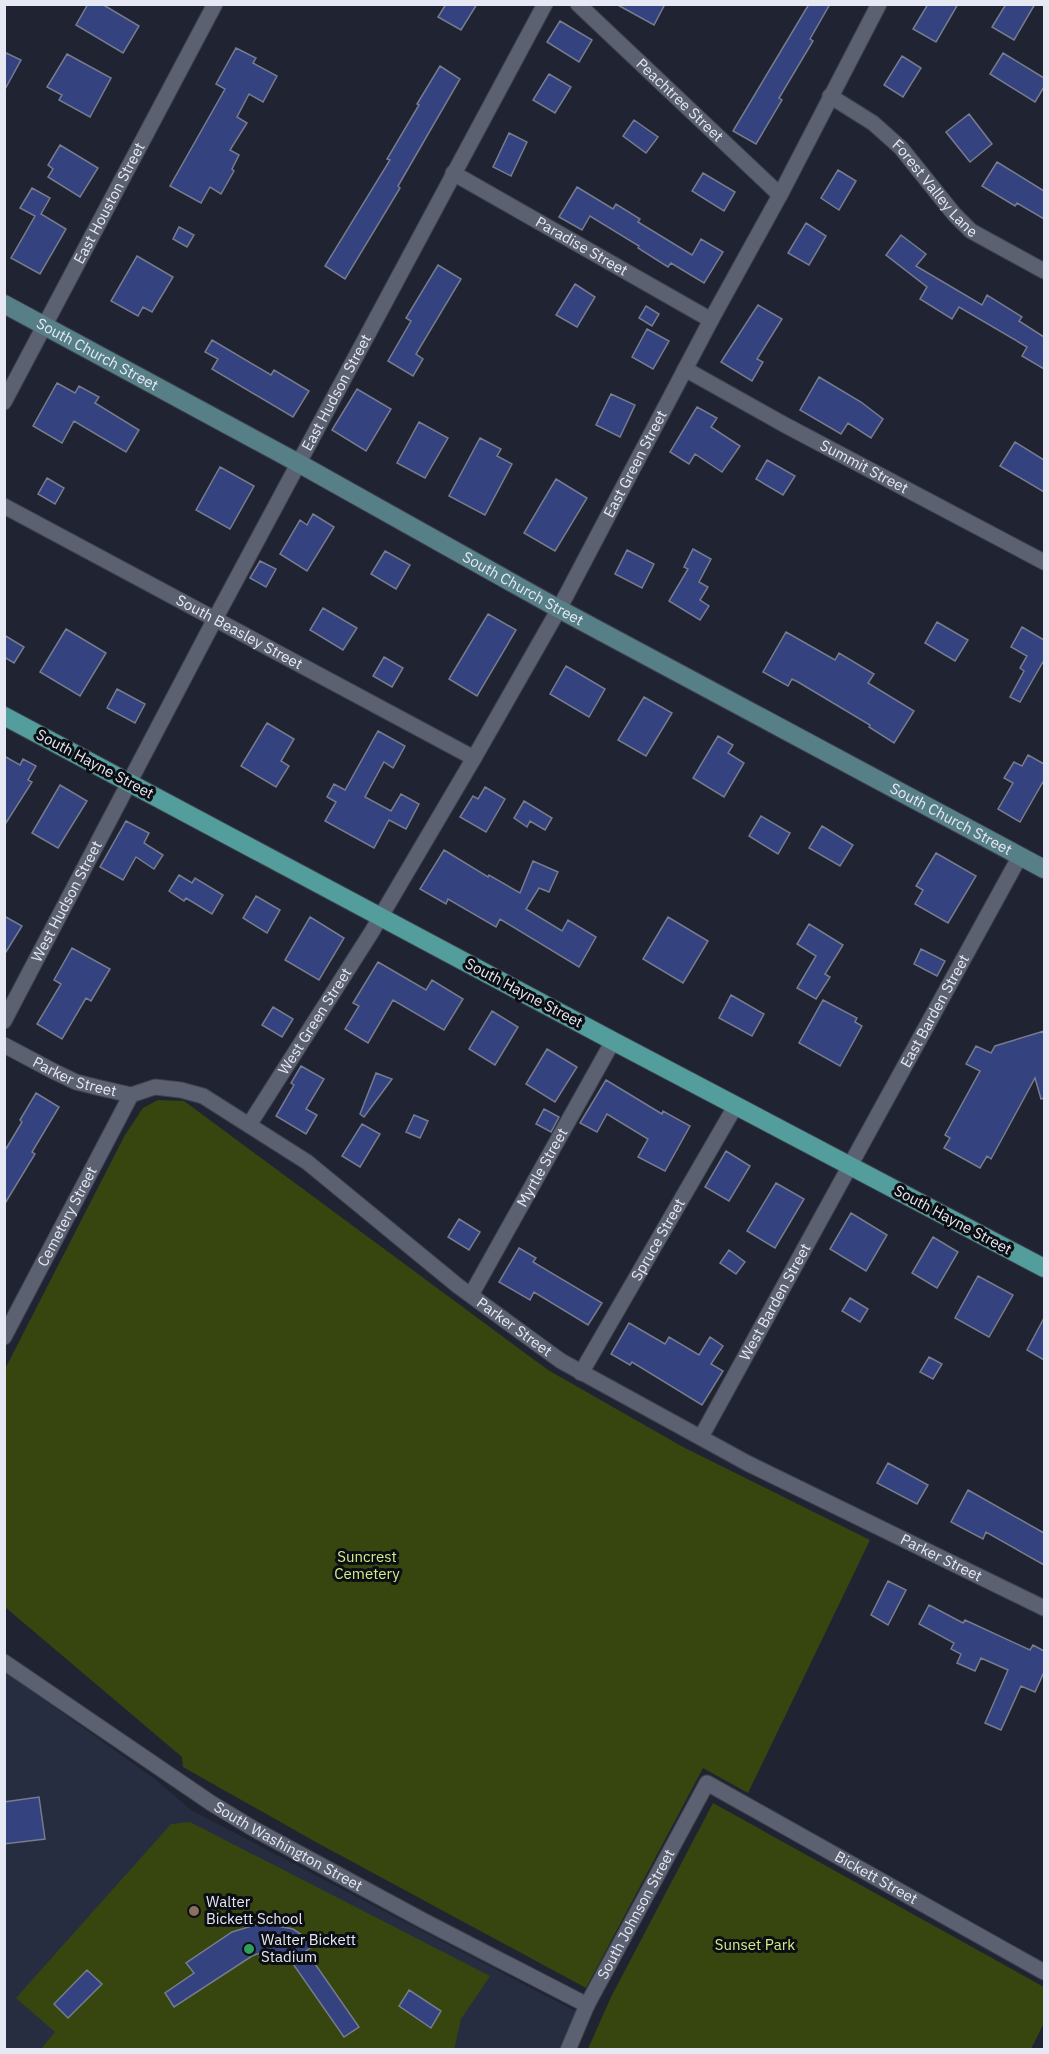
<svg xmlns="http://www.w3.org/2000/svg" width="1049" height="2054" font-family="'IBM Plex Sans',sans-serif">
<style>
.built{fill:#272d40}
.green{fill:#37450f}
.building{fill:#344380;stroke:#767c8d;stroke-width:1.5}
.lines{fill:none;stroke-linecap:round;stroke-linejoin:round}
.street-casing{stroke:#3f424e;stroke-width:17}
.secondary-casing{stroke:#3f424e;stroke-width:20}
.primary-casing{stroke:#3f424e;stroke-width:20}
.street{stroke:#5b6171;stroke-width:15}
.secondary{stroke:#577f87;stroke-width:18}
.primary{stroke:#539d9d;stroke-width:18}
.education-dot{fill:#8d6e63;stroke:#0c0e14;stroke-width:2}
.leisure-dot{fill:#2e9e5b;stroke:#0c0e14;stroke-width:2}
.labels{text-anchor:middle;stroke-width:6;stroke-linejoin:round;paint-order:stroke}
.street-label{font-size:15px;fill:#e6e9f3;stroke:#0c0e14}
.park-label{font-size:15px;fill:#d0ef88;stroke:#0c0e14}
.poi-label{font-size:15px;fill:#e6e9f3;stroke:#0c0e14;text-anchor:start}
</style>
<rect width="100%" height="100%" fill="#202432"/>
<path class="built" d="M4 1671 156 1780 191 1810 577 2012 561 2049H5Z"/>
<path class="green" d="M158 1100 184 1101 548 1370 683 1447 870 1540 748 1793 703 1768 586 1988 314 1841 183 1767 182 1757 5 1607V1369L125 1135 143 1108Z
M713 1803 1044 1987V2023L1031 2049H588L611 1997Z
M190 1822 490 1976 461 2019 454 2050 41 2049 55 2032 16 1998 171 1824Z"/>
<path class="building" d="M88 4H102L139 26 123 53 76 25Z
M446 4H477L461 30 438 17Z
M616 4H665L654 25Z
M809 4H830L810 39 813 41 779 98 782 100 756 144 733 131Z
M928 4H958L936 42 913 29Z
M1006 4H1035L1014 40 992 27Z
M560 21 592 40 579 62 547 42Z
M236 48 256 58 253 63 277 76 263 102 249 94 237 117 247 123 230 150 239 155 232 169 234 171 221 194 210 187 201 203 170 186 225 89 216 84Z
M4 52 21 60 4 91Z
M1003 53 1044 78V87L1035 102 990 74Z
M67 54 111 78 90 117 59 100 62 95 47 87Z
M902 56 921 68 903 97 884 85Z
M440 66 460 79 398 186 400 188 345 279 325 266 390 160 387 159 419 105 417 104Z
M549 74 571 87 555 113 533 100Z
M969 114 992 144 970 162 946 132Z
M634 120 658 137 646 153 623 136Z
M509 133 527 142 511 176 493 167Z
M60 145 98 168 80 197 48 177 53 169 48 165Z
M997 162 1044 191V219L1017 203 1015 206 982 186Z
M838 170 856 181 839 210 821 198Z
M703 173 735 192 724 211 692 191Z
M577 187 613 209 616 204 640 219 638 222 692 255 701 239 723 252 704 283 671 263 668 267 638 248 639 246 590 216 582 230 559 217Z
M32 188 50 198 41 214 66 229 40 274 11 258 35 216 20 208Z
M806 223 826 236 809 265 788 253Z
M179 227 194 235 187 247 173 239Z
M901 235 926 254 916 266 982 305 987 295 1022 317 1019 321 1044 337V369L1022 356 1027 347 959 307 952 319 920 299 927 287 886 255Z
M137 256 173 277 152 312 143 307 138 316 111 301Z
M438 265 461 279 416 354 423 359 413 376 388 361 411 321 406 318Z
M575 284 595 297 577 327 556 315Z
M758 305 782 319 757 359 763 362 752 381 721 362Z
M646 306 659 314 652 326 639 318Z
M647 329 669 341 653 369 632 357Z
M212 340 271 375 274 370 309 391 293 417 212 369 218 359 205 352Z
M819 377 861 402 883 419 871 438 848 423 841 434 800 410Z
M57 383 75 393 79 386 99 397 95 403 139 430 126 452 74 421 62 443 33 426Z
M357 389 391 409 366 451 332 430Z
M611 394 635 405 620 437 596 425Z
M697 407 717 418 711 427 740 446 722 472 695 454 689 464 670 452Z
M419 422 448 438 425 478 397 463Z
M480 438 501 449 497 456 512 464 485 515 449 496Z
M1015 442 1044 460V492L1000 466Z
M767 460 795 476 783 495 756 479Z
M220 467 254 486 230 529 196 510Z
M47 478 64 488 55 504 38 494Z
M556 479 587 498 555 551 524 533Z
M313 514 334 527 307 571 280 554 300 520 307 525Z
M693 549 711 559 699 582 708 587 700 600 709 606 700 620 669 601 688 569 684 567Z
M627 550 654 564 642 588 615 574Z
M385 551 410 565 396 589 371 574Z
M260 561 276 569 266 587 250 578Z
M323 608 357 628 343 650 310 630Z
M488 614 516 630 477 696 449 679Z
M937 622 968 640 955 661 925 643Z
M1022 627 1044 640V660L1020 702 1010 697 1024 671 1020 668 1027 656 1011 647Z
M66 629 106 653 80 696 40 672Z
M786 632 835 660 839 653 874 674 868 683 914 711 894 743 869 727 870 725 798 682 792 679 788 686 763 672Z
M4 635 24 647 14 663 4 657Z
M384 657 403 668 392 687 373 676Z
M566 666 605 689 589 717 550 694Z
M117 689 145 704 135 723 107 708Z
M644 697 672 713 646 756 618 740Z
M267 723 294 739 281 761 289 766 276 787 241 766Z
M378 731 405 746 393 768 384 762 365 797 391 811 401 794 419 804 406 829 389 820 374 848 325 821 336 802 327 797 334 784 345 790Z
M718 736 733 745 728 753 744 763 724 797 693 778Z
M1028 755 1044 764V780L1020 822 998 809 1013 783 1004 778 1014 762 1022 766Z
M4 756 20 765 23 759 36 766 28 780 32 782 4 826Z
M60 785 87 801 58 848 32 833Z
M485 787 505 799 486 832 460 817 473 796 478 799Z
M524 801 552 818 545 830 530 821 527 827 514 818Z
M761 816 790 833 778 854 749 836Z
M126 821 149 833 144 843 163 855 154 869 136 857 123 880 100 867Z
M822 826 853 845 840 866 809 848Z
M444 850 488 877 489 875 520 893 533 861 558 872 549 892 539 888 526 909 562 931 568 920 596 937 579 967 500 919 496 927 448 899 446 904 420 889Z
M936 853 976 876 948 923 915 904 923 890 916 886Z
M179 875 192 883 195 878 223 895 212 914 186 898 184 901 169 891Z
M256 896 280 910 267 933 243 918Z
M4 916 22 926 4 955Z
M310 917 344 938 319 980 285 960Z
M668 917 708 941 683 983 643 959Z
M809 924 843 945 825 974 830 977 816 999 797 988 816 956 797 944Z
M72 948 110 969 91 1001 86 998 62 1039 37 1024 61 984 54 980Z
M921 949 945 961 937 976 914 964Z
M378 962 426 990 432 980 463 999 444 1030 393 1000 368 1043 345 1029 359 1006 353 1003Z
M731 995 764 1014 752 1036 719 1018Z
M823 1000 857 1018 855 1022 862 1026 840 1066 799 1043Z
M273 1007 293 1019 282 1037 262 1025Z
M492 1011 518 1027 495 1065 469 1049Z
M1044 1031V1098L1041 1099 1035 1078 991 1159 987 1156 980 1168 944 1148 950 1138 945 1135 980 1071 966 1064 976 1046 991 1053 995 1046Z
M547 1049 577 1067 555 1102 526 1084Z
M301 1066 324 1079 306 1109 317 1115 306 1134 276 1116 294 1085 291 1083Z
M376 1073 392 1079 364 1117 360 1114Z
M606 1080 662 1114 663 1111 690 1126 665 1171 638 1157 648 1139 607 1114 597 1132 580 1123Z
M36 1093 59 1107 32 1152 35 1154 4 1205V1152L22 1122 20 1120Z
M544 1109 559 1117 551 1132 536 1124Z
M414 1115 428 1121 420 1138 406 1132Z
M362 1124 380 1134 360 1167 342 1156Z
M726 1151 750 1166 729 1201 705 1187Z
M776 1183 804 1199 775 1248 747 1231Z
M851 1213 887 1235 866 1271 830 1249Z
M459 1219 480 1232 469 1250 448 1237Z
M933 1237 958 1252 937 1288 912 1273Z
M519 1248 536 1258 533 1262 602 1303 588 1325 534 1292 530 1300 499 1282Z
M729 1250 745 1262 736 1274 720 1263Z
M978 1276 1013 1295 989 1337 955 1318Z
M850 1298 868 1309 860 1322 842 1311Z
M1044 1318V1360L1027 1350Z
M629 1323 665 1344 669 1337 699 1355 710 1337 723 1346 711 1364 723 1371 702 1405 632 1362 630 1365 611 1354Z
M929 1357 942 1364 933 1379 920 1372Z
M888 1463 928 1485 917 1504 877 1483Z
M968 1490 1044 1533V1565L986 1532 983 1539 951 1522Z
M888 1581 906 1590 888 1625 871 1615Z
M929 1605 963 1623 965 1620 1030 1650 1033 1645 1044 1651V1672L1035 1692 1021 1686 1001 1730 985 1723 1008 1670 981 1658 975 1671 957 1663 961 1654 951 1649 954 1643 919 1624Z
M39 1797 45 1839 4 1844V1802Z
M262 1923 293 1929 316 1944 306 1951 359 2027 344 2037 289 1958 281 1954 272 1953H260L252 1956 174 2007 165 1993 194 1973 186 1963 232 1932Z
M87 1970 102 1984 68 2018 54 2004Z
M409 1990 441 2011 431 2028 399 2006Z"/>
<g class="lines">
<defs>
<g id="street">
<path id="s1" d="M578 4 780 195"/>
<path id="s2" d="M830 96 873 123 901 148 954 214 971 231 1044 271"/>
<path id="s3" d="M453 173 711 320"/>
<path id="s4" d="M685 369 785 425 1044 562"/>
<path id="s5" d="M4 402 215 4"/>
<path id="s6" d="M4 506 474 758"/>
<path id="s7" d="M4 1021 215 619 545 4"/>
<path id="s8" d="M4 1045 53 1071 76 1082 96 1087 131 1095 155 1087 181 1090 203 1096 307 1162 458 1286 561 1361 747 1463 1044 1608"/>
<path id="s9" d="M249 1125 371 933 474 758 559 609 711 320 780 195 879 4"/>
<path id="s10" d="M471 1295 613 1041"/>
<path id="s11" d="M4 1337 131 1095"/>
<path id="s12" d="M581 1373 736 1105"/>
<path id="s13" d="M701 1437 1020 856"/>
<path id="s14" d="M4 1662 211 1803 254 1829 424 1921 587 2005"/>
<path id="s15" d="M568 2050 587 2005 707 1783 1044 1972"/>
</g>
<g id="secondary">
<path id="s16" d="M4 304 300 464 559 609 1044 869"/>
</g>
<path id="primary" d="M4 716 613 1041 1044 1268"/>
</defs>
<use href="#street" class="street-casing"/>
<use href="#secondary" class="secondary-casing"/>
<use href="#primary" class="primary-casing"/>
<use href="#street" class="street"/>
<use href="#secondary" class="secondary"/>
<use href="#primary" class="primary"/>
</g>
<circle class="education-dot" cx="194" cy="1911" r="6"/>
<circle class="leisure-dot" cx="249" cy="1949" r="6"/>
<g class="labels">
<g class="street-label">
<text dy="5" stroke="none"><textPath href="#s1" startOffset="140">Peachtree Street</textPath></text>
<text dy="5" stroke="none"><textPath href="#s2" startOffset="141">Forest Valley Lane</textPath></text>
<text dy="5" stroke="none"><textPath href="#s5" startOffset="225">East Houston Street</textPath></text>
<text dy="5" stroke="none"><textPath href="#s3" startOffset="148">Paradise Street</textPath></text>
<text dy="5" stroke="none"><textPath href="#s16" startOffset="106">South Church Street</textPath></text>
<text dy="5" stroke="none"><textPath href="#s7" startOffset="711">East Hudson Street</textPath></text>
<text dy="5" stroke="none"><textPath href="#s9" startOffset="766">East Green Street</textPath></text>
<text dy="5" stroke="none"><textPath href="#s4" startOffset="204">Summit Street</textPath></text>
<text dy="5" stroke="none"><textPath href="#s16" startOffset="592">South Church Street</textPath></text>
<text dy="5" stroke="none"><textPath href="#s6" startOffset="267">South Beasley Street</textPath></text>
<text transform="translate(95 764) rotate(28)" y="5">South Hayne Street</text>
<text dy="5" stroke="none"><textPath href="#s16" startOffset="1078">South Church Street</textPath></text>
<text dy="5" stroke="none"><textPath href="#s7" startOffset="135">West Hudson Street</textPath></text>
<text transform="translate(524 993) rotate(28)" y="5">South Hayne Street</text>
<text dy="5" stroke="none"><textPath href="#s13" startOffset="486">East Barden Street</textPath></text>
<text dy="5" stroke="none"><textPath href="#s9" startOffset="123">West Green Street</textPath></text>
<text dy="5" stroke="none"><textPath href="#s8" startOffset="78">Parker Street</textPath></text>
<text dy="5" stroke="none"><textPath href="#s10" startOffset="146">Myrtle Street</textPath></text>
<text dy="5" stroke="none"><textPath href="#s11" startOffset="136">Cemetery Street</textPath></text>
<text transform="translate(953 1220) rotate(28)" y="5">South Hayne Street</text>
<text dy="5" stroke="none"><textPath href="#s12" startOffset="154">Spruce Street</textPath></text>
<text dy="5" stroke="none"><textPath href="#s13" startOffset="154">West Barden Street</textPath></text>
<text dy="5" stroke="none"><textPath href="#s8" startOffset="600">Parker Street</textPath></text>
<text dy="5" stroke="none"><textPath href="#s8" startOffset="1086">Parker Street</textPath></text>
<text dy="5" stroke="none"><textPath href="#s14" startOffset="339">South Washington Street</textPath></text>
<text dy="5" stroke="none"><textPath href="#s15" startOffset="495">Bickett Street</textPath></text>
<text dy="5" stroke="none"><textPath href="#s15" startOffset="152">South Johnson Street</textPath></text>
</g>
<g class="park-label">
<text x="367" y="1562">Suncrest<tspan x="367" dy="17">Cemetery</tspan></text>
<text x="755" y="1950">Sunset Park</text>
</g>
<g class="poi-label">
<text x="206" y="1907">Walter<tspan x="206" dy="17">Bickett School</tspan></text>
<text x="261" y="1945">Walter Bickett<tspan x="261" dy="17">Stadium</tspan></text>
</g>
</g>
<rect width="1049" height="2054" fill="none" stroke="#e6e9f3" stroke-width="12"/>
</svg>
